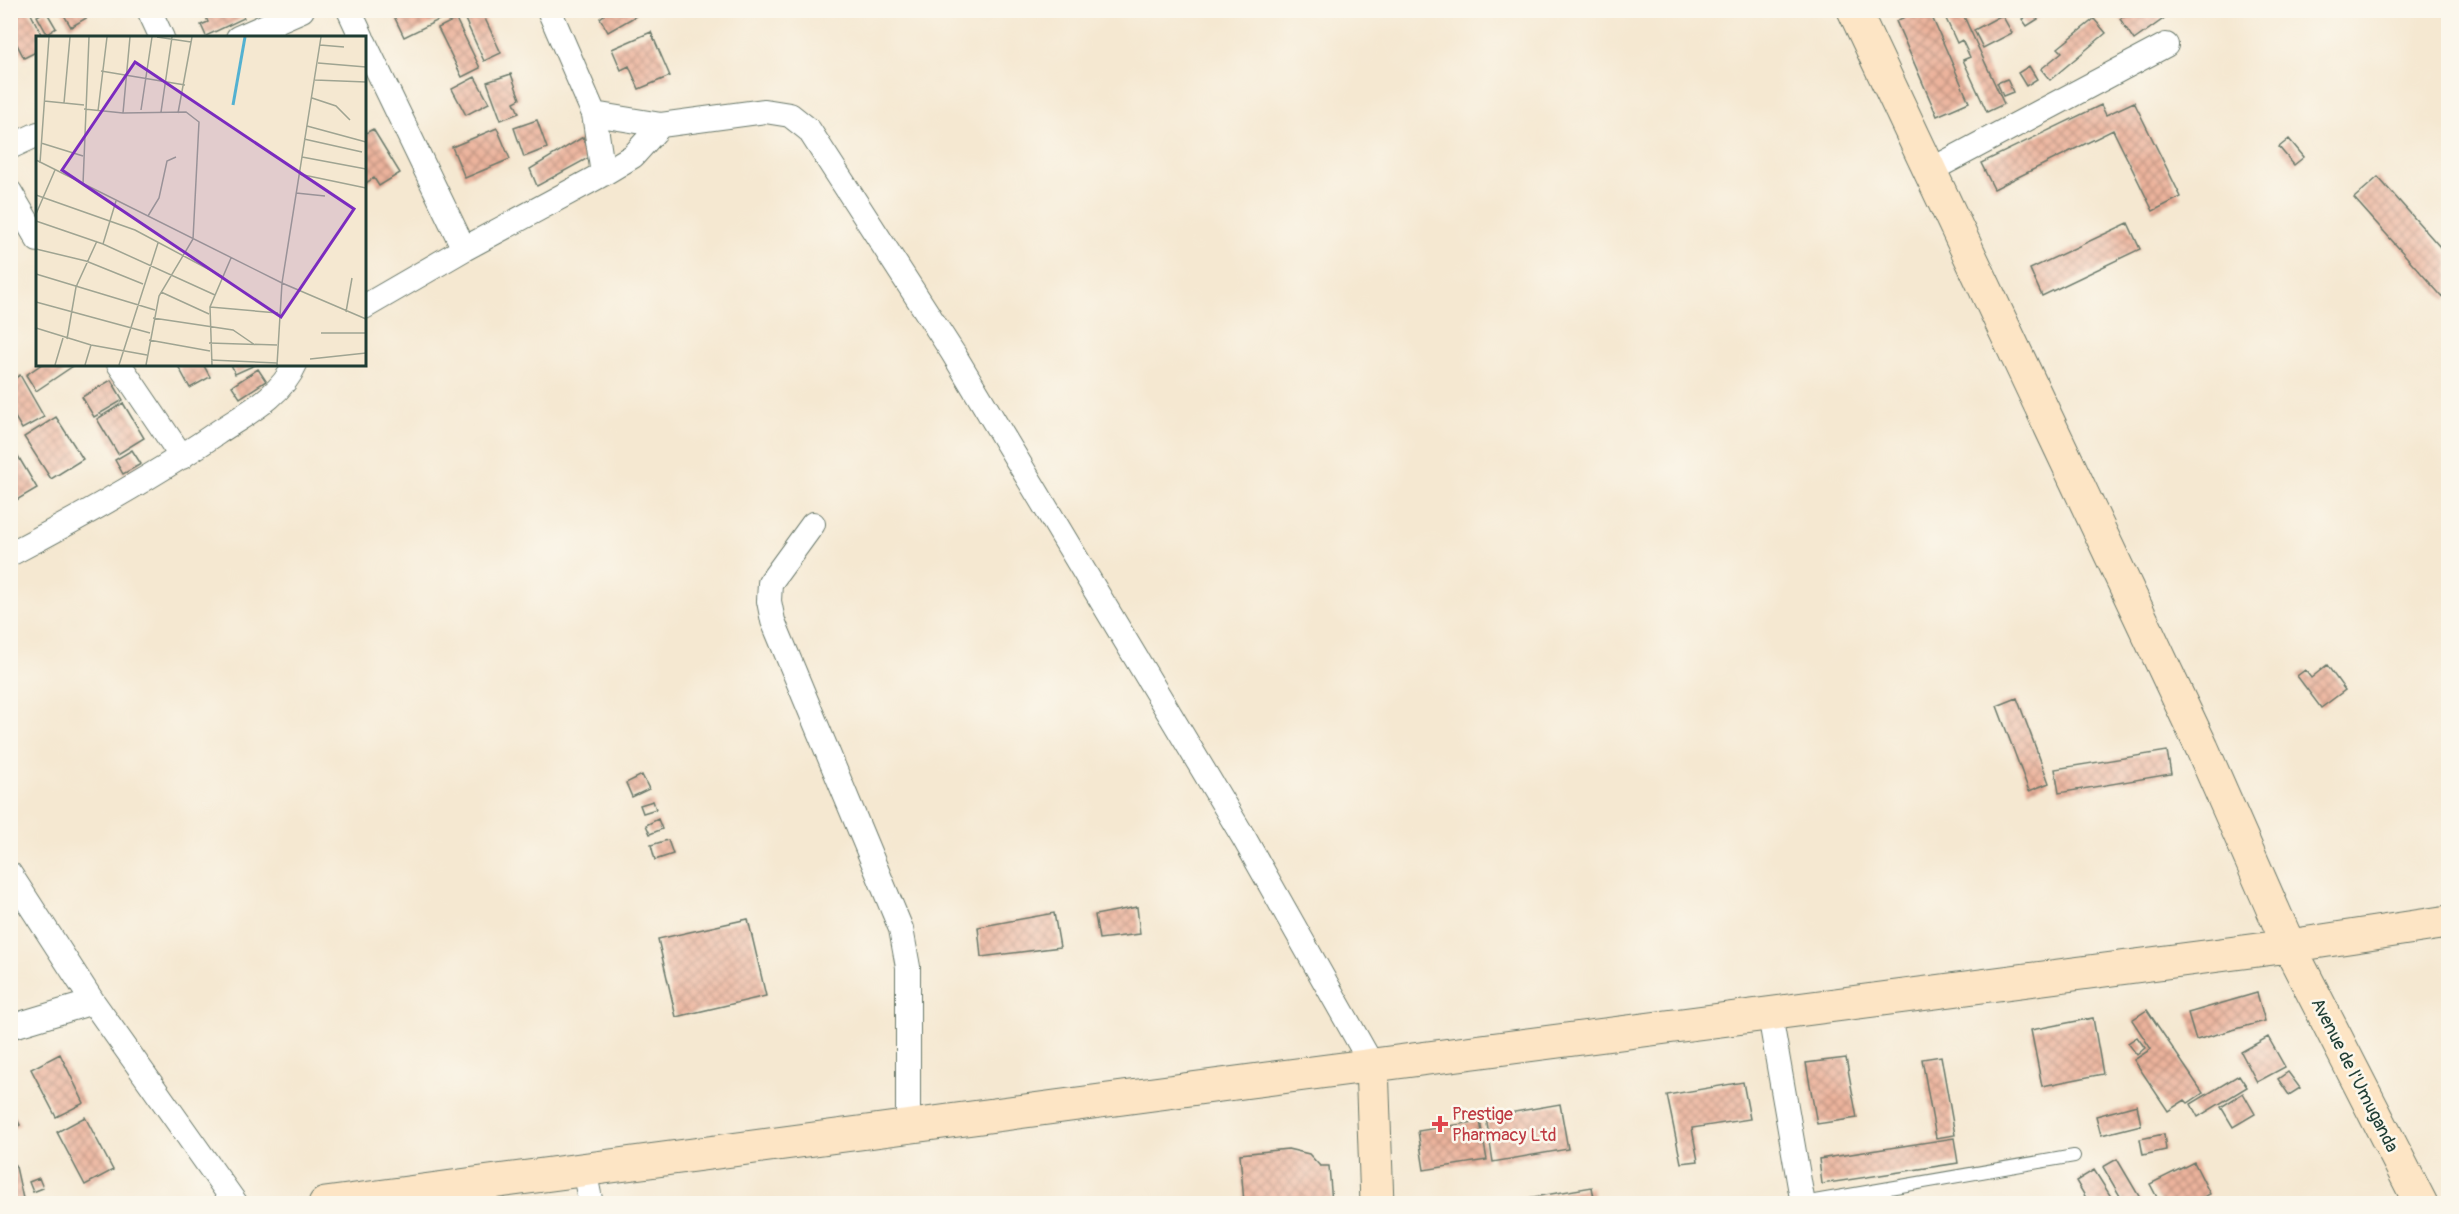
<svg xmlns="http://www.w3.org/2000/svg" width="2459" height="1214" font-family="Pangolin,sans-serif">
<style>
.building{fill:url(#building-cross-hatch)}
.lines{fill:none;stroke-linecap:round;stroke-linejoin:round}
.lane-casing{stroke:#6a796b;stroke-width:14}
.street-casing{stroke:#6a796b;stroke-width:26}
.secondary-casing{stroke:#6a796b;stroke-width:35}
.lane{stroke:#fff;stroke-width:12}
.street{stroke:#fff;stroke-width:24}
.secondary{stroke:#fde5c5;stroke-width:33}
.health-dot{fill:#e0444e;stroke:#fbf7ec;stroke-width:2}
.labels{text-anchor:middle;stroke-width:5;stroke-linejoin:round;paint-order:stroke}
.street-label{font-size:18px;fill:#1f3d34;stroke:#fbf7ec}
.health-label{font-size:18px;fill:#be3a42;stroke:#fbf7ec;text-anchor:start}
.inset-river{fill:none;stroke:#53b1d1;stroke-width:3}
.inset-road{fill:none;stroke:#9fa492;stroke-width:1.5}
.view{fill:#7b2cbf;fill-opacity:0.15;stroke:#7b2cbf;stroke-width:3}
.inset-edge{fill:none;stroke:#1f3d34;stroke-width:3}
</style>
<defs>
<pattern id="building-cross-hatch" width="8" height="8" patternUnits="userSpaceOnUse" patternTransform="scale(1.5)"><rect width="8" height="8" fill="#ecb39c"/><path d="M0 0l8 8M0 8l8-8" fill="none" stroke="#bf9380"/></pattern>
</defs>
<rect width="100%" height="100%" fill="#fbf7ec"/>
<filter id="ink" filterUnits="userSpaceOnUse"><feTurbulence type="fractalNoise" baseFrequency=".0167" numOctaves="2"/><feDisplacementMap in="SourceGraphic" scale="12" xChannelSelector="R" yChannelSelector="G"/><feConvolveMatrix kernelMatrix="1 2 1 2 8 2 1 2 1" color-interpolation-filters="sRGB"/></filter>
<filter id="wash" filterUnits="userSpaceOnUse"><feTurbulence type="fractalNoise" baseFrequency=".008" numOctaves="4" result="noise"/><feDisplacementMap in="SourceGraphic" scale="24" xChannelSelector="R" yChannelSelector="G"/><feGaussianBlur stdDeviation="1.35" result="paint"/><feColorMatrix in="noise" values="0 0 0 0 0 0 0 0 0 0 0 0 0 0 0 0 0 1.4 0 .05"/><feComposite in="paint" operator="in"/></filter>
<g filter="url(#wash)">
<rect width="100%" height="100%" fill="#f5e8d1"/>
<g id="blocks">
<path class="building" d="M16 10H29L43 38H38V51L24 58 10 31V14Z
M61 10H84L88 17 71 27Z
M203 10H240L244 18 206 36 201 25 208 22Z
M391 10H449L451 14 404 37Z
M473 10H481L501 53 484 61 463 15Z
M602 10H633L636 16 608 32 600 18 604 15Z
M1919 10H1929L1969 102 1937 116 1896 21Z
M1942 10H1961L2004 104 1987 112 1963 60 1970 57 1962 40 1957 43Z
M2132 10H2162L2166 17 2134 40 2120 19Z
M46 11 56 28 47 34 37 16Z
M2033 12 2038 19 2027 26 2022 19Z
M2002 15 2012 33 1983 48 1974 30Z
M456 19 480 68 462 77 438 28Z
M2094 19 2106 33 2050 80 2041 69 2062 52 2058 48Z
M651 32 670 76 639 89 629 66 621 70 612 49Z
M2029 66 2037 79 2026 86 2018 73Z
M511 74 520 99 514 102 519 113 501 120 487 82Z
M475 77 489 103 466 115 452 89Z
M2007 79 2013 92 2003 96 1997 83Z
M2134 102 2181 197 2153 211 2113 130 1994 189 1981 163 2101 105 2106 115Z
M537 120 547 148 524 157 514 128Z
M497 128 510 159 465 178 452 147Z
M373 129 400 173 379 186 374 178 364 184V134Z
M583 137 592 156 537 186 530 169Z
M2289 139 2304 157 2294 165 2279 147Z
M2378 177 2448 256V299L2446 301 2354 198Z
M2128 223 2140 249 2042 296 2030 269Z
M42 364H76L36 391 26 375Z
M177 364H203L210 377 190 388Z
M231 364H257L235 374Z
M258 369 266 381 240 398 232 386Z
M20 375 44 417 22 429 10 409V381Z
M111 380 123 400 94 417 82 397Z
M123 403 144 438 118 454 97 419Z
M56 417 83 459 51 479 24 437Z
M132 450 141 464 123 474 115 460Z
M15 451 37 488 10 504V454Z
M2327 665 2345 690 2321 708 2297 676 2305 670 2311 678Z
M2017 698 2049 783 2029 791 1997 706Z
M2167 751 2171 774 2059 793 2055 769Z
M642 775 649 789 632 797 626 783Z
M653 801 656 809 643 813 640 805Z
M658 819 662 829 650 834 646 825Z
M668 840 673 854 655 860 651 845Z
M1137 907 1140 934 1099 939 1095 915Z
M1054 913 1060 947 981 957 978 927Z
M748 919 766 996 676 1017 658 939Z
M2257 993 2265 1021 2196 1040 2188 1013Z
M2147 1010 2203 1093 2188 1103 2185 1100 2168 1111 2134 1060 2151 1049 2132 1020Z
M2093 1018 2103 1074 2042 1086 2031 1030Z
M2137 1037 2145 1048 2137 1055 2128 1043Z
M2268 1037 2285 1067 2257 1082 2241 1052Z
M60 1054 84 1103 56 1117 31 1069Z
M1941 1056 1955 1135 1936 1138 1922 1059Z
M1846 1058 1857 1118 1817 1124 1806 1063Z
M2288 1072 2300 1088 2289 1095 2278 1079Z
M2239 1075 2247 1087 2198 1117 2191 1104Z
M1743 1082 1750 1119 1692 1128 1698 1161 1681 1163 1667 1095Z
M2243 1093 2255 1114 2233 1127 2221 1107Z
M1560 1104 1568 1149 1493 1162 1486 1117Z
M2137 1105 2141 1125 2101 1135 2096 1116Z
M13 1112 20 1125 10 1130V1114Z
M85 1117 113 1170 85 1185 57 1132Z
M1480 1121 1487 1160 1424 1170 1418 1131Z
M2164 1134 2166 1150 2143 1155 2140 1139Z
M1954 1138 1958 1163 1822 1184 1819 1159Z
M1288 1149 1309 1154 1320 1166H1329L1332 1203H1244L1240 1154Z
M10 1156 16 1167 24 1203H10Z
M2117 1159 2143 1203H2124L2103 1167Z
M2194 1162 2210 1194 2191 1203H2160L2150 1184Z
M2094 1170 2115 1203H2089L2076 1181Z
M39 1178 43 1188 33 1192 29 1182Z
M1592 1187 1595 1203H1503V1202Z"/>
</g>
</g>
<g filter="url(#ink)">
<use href="#blocks" fill-opacity="0" stroke="#6a796b" stroke-width="1.5"/>
<g class="lines">
<defs>
<path id="lane" d="M1803 1203 2074 1156"/>
<path id="street" d="M149 10 162 38
M349 10 362 38
M549 10 594 114 603 174
M238 38 302 10
M364 42 464 249
M594 114 661 125
M10 147 38 134
M1931 170 2166 45
M10 192 38 240
M364 307 464 249 603 174 633 156 661 125 765 111 790 115 809 130 953 353 1244 838 1372 1065
M119 364 182 457
M813 524 770 583 769 601 773 621 901 929 908 967V1125
M10 554C81 517 151 478 217 433 245 414 281 397 295 364
M10 874 93 1002 236 1204
M1770 1015 1803 1204
M10 1027 93 1002
M584 1170 591 1204"/>
<path id="secondary" d="M1854 10 2202 748 2289 946 2421 1204
M1372 1065 1377 1204
M325 1204 1251 1081 2289 946 2448 922"/>
</defs>
<use href="#lane" class="lane-casing"/>
<use href="#street" class="street-casing"/>
<use href="#secondary" class="secondary-casing"/>
<use href="#lane" class="lane"/>
<use href="#street" class="street"/>
<use href="#secondary" class="secondary"/>
</g>
</g>
<path class="health-dot" d="M1437 1115h6v6h6v6h-6v6h-6v-6h-6v-6h6z"/>
<g class="labels">
<g class="street-label">
<text transform="translate(2355 1075) rotate(63)" y="6">Avenue de l'Umuganda</text>
</g>
<g class="health-label">
<text x="1452" y="1120">Prestige<tspan x="1452" dy="21">Pharmacy Ltd</tspan></text>
</g>
</g>
<g transform="translate(36 36)">
<rect width="330" height="330" fill="#f5e8d1"/>
<path class="inset-river" d="M197 69 209 1"/>
<path class="inset-road" d="M121 1 155 6M284 9 308 11M282 27 330 31M65 35 149 49M279 44 330 46M276 62 300 70 314 84M8 65 48 69M28 67 34 1M48 73 87 77 150 76 163 86 157 203 123 260 110 329M105 74 116 1M62 75 71 1M125 76 136 1M87 77 94 1M142 77 156 1M271 90 330 106M268 103 326 116M5 107 47 120M266 121 330 133M0 124 246 247 330 283M4 127 13 1M263 138 330 152M47 148 53 1M260 157 289 160M0 159 99 194 187 241M0 178 19 134M112 180 123 162 131 125 140 121M0 185 67 208 179 259M67 208 80 165M0 213 50 225 107 248M0 238 119 274M125 256 173 278M0 266 114 297M174 271 242 277M310 276 316 242M117 282 197 294 219 309M0 292 55 309 111 319M285 297H330M31 303 40 251 61 205M113 304 174 315M173 307 241 309M274 323 330 317M175 324 241 327M19 329 27 302M49 329 55 309M83 329 122 207M176 329 174 271 195 222M241 329 246 247 285 1"/>
<path class="view" d="M99 26 318 173 245 281 26 134Z"/>
<rect width="330" height="330" class="inset-edge"/>
</g>
<rect width="2459" height="1214" fill="none" stroke="#fbf7ec" stroke-width="36"/>
</svg>
